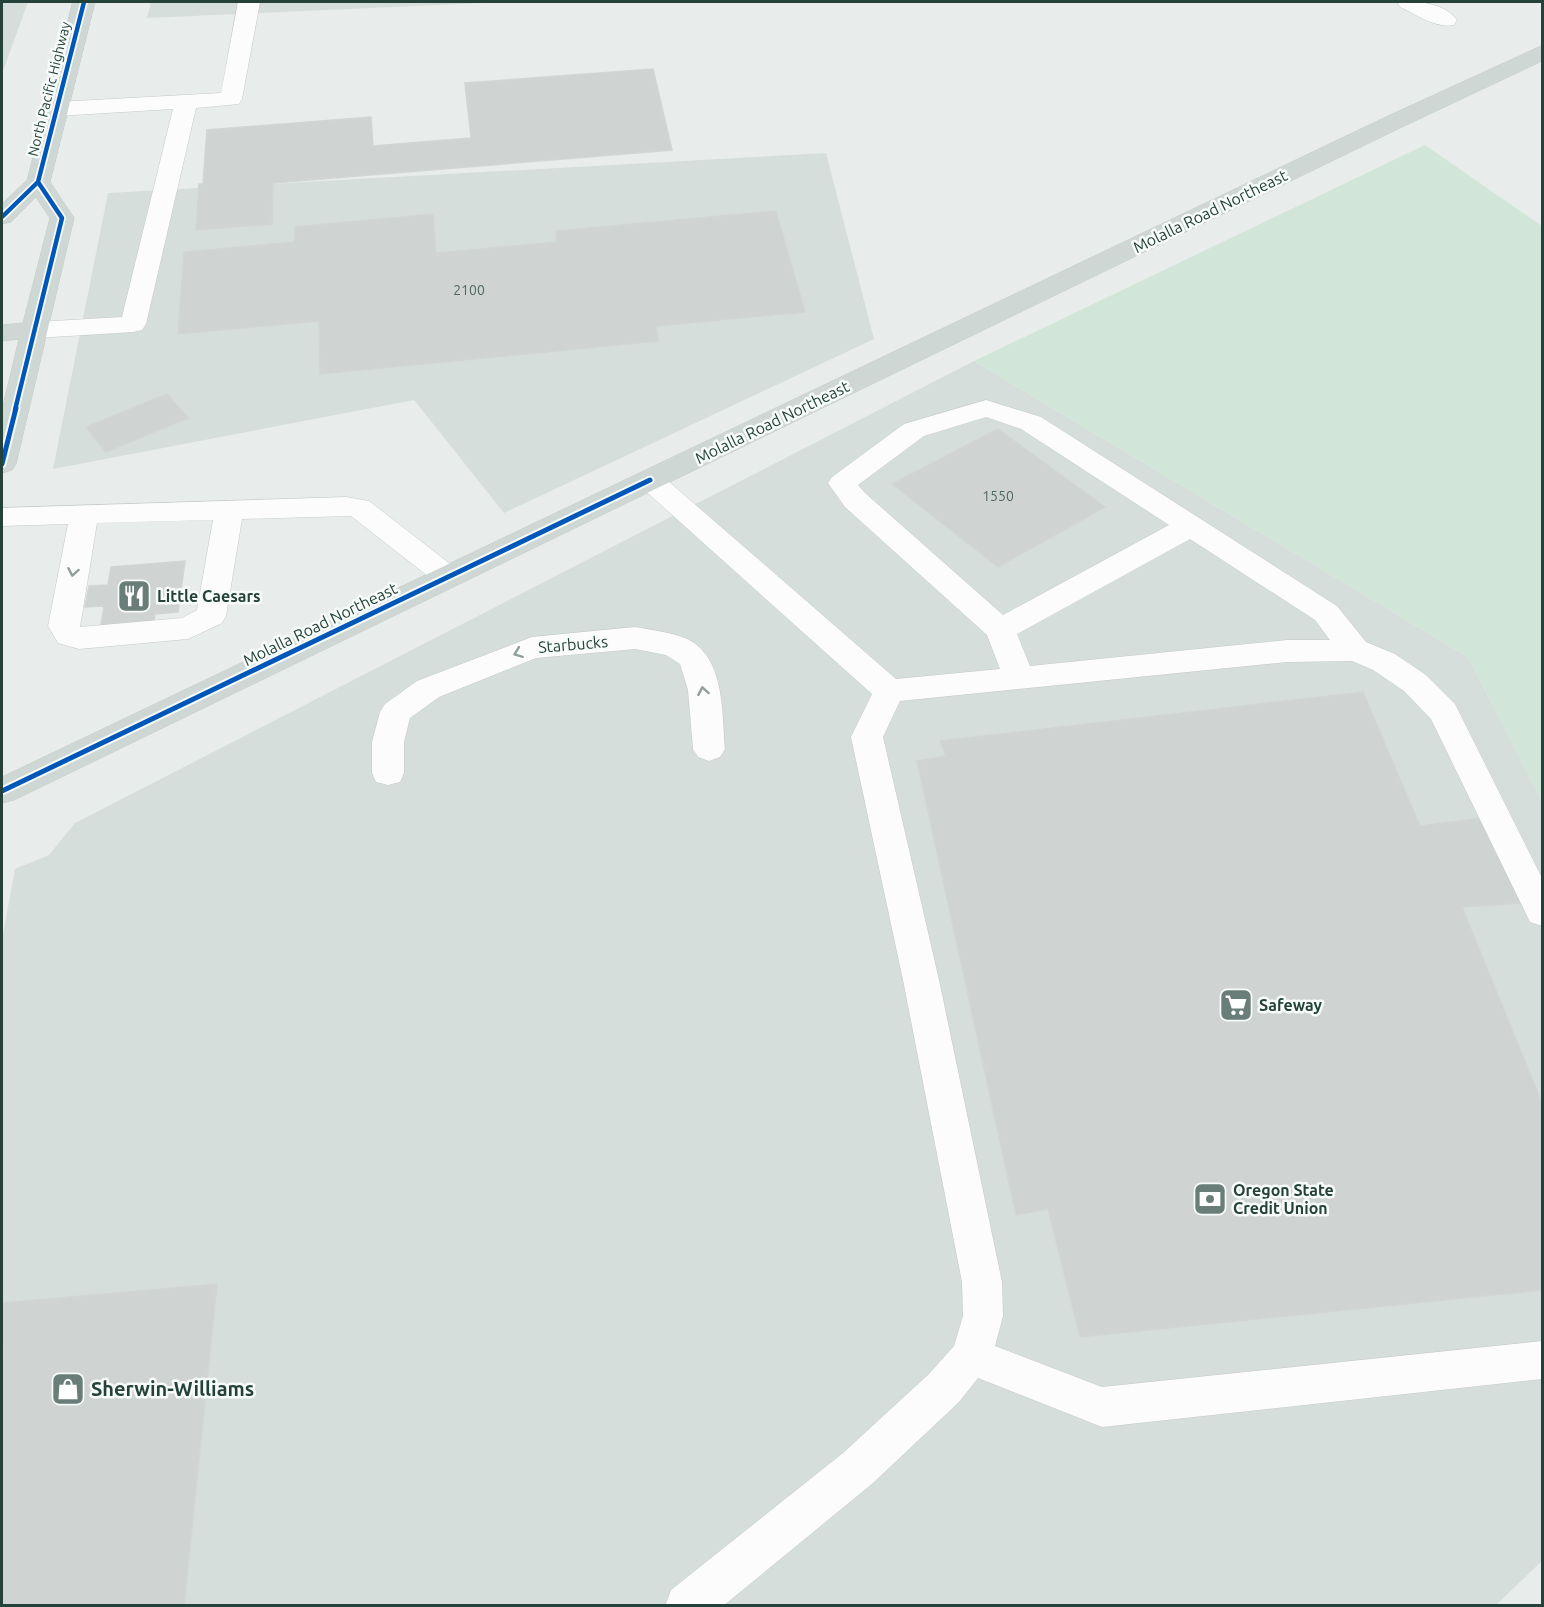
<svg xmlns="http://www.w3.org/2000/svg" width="1544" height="1607" font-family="Ubuntu,sans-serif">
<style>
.built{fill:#d6dedb}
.green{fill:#d1e6d8}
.building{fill:#cfd4d2;stroke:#d1d6d4;stroke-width:1.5}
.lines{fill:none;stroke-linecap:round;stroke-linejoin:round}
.minor-casing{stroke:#c5cac8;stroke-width:1}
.major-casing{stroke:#c3ccc9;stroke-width:1}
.minor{fill:#fcfcfc;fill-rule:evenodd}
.major{fill:#cfd7d5;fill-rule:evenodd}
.cycleway-far1-casing{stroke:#f7fbf9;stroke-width:8}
.cycleway-casing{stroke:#f7fbf9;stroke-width:9}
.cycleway-far1{stroke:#0057b8;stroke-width:4.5}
.cycleway{stroke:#0057b8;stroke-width:5}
.oneway{stroke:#909f9b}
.labels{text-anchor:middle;stroke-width:5;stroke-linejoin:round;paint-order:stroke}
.far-street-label{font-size:14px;fill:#24423a;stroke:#f7fbf9}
.number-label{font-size:14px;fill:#506761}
.street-label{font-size:16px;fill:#24423a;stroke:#f7fbf9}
.poi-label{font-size:16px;font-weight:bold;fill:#24423a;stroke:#f7fbf9;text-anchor:start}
.near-poi-label{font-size:20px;font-weight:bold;fill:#24423a;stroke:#f7fbf9;text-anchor:start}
</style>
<rect width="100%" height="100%" fill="#e8edeb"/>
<path class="built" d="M2 2H28L2 74Z
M151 2H507L147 18Z
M826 153 874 339 504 513 414 400 53 469 108 193Z
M974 361 1468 657 1542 802V1561L1496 1605 2 1606V939L15 869 49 855 75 823Z"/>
<path class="green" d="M1425 145 1542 226V802L1468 657 974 361Z"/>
<path class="building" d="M653 69 672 150 273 183 272 224 196 230 199 184H203L207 130 371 117 373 146 471 138 465 83Z
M776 211 805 312 656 326 658 341 320 374 319 321 178 334 184 252 294 242 295 227 433 214 436 253 557 242 556 231Z
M167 394 188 418 106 452 86 427Z
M998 429 1105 507 998 567 892 484Z
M185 561 178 612 155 614 154 622 101 626 104 606 85 607 89 586 108 585 111 567Z
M1363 692 1420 826 1482 818 1522 903 1462 907 1542 1103V1290L1080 1337 1048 1209 1016 1215 917 761 946 756 940 741Z
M217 1284 184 1606H2V1364L4 1348H2V1303Z"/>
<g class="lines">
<defs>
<path id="minor" d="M238 2H260L242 99 239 104 196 108 146 324 142 330 133 332 36 338 27 336 23 330 27 324 36 322 122 317 173 109 57 116 49 114 46 109 49 104 57 102 221 93Z
M1397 2C1416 0 1445 3 1457 20L1454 25C1436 29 1416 14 1400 7Z
M986 400 1041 417 1337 606 1366 642 1395 654 1426 675 1455 704 1542 878V926L1530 922 1431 719 1404 691 1373 670 1352 661 1287 662 900 701 883 737 939 980 1002 1282 1003 1316 995 1346 1102 1387 1542 1341V1379L1102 1427 978 1378 959 1402 873 1483 723 1606H665L671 1590 843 1453 929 1374 954 1346 963 1316 962 1282 903 980 851 737 872 694 640 486 636 480 640 474 650 471 660 474 896 679 1000 669 987 635 845 507 828 483 832 477 904 424ZM986 417 1021 429 1169 525 1003 615 865 493 858 485 924 436ZM1190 539 1315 620 1330 640H1287L1030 666 1017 634Z
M346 497 369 501 458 570 463 577 458 584 448 587 438 584 351 516 242 519 226 616 222 623 188 639 79 649 58 643 48 626 68 524 2 526V508ZM213 520 197 610 182 618 80 627 97 523Z
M635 627C651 630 670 632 685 638 725 655 722 712 725 749L720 757 709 761 698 757 693 749 688 690 680 664 666 655 635 649 536 658 439 697 410 718 404 742V773L400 782 388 785 376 782 372 773V742L380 712 385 704 417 681 532 637Z"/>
<path id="major" d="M73 2H95L50 182 74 218 16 464 12 470 2 473V410L19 339 2 341V325L23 323 50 218 36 197 11 222 2 224V204L27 180Z
M1542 46V61L1402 127 14 800 2 803V777L1386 117Z"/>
</defs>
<use href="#minor" class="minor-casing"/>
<use href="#major" class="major-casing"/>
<use href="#minor" class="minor"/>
<use href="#major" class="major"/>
<defs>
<path id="cycleway-far1" d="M2 217 38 182 84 2
M15 410 62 218 38 182"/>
<path id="cycleway" d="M2 464 16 408
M2 791 650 480"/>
</defs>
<use href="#cycleway-far1" class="cycleway-far1-casing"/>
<use href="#cycleway" class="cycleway-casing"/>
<use href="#cycleway-far1" class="cycleway-far1"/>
<use href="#cycleway" class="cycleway"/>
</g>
<defs><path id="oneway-chevron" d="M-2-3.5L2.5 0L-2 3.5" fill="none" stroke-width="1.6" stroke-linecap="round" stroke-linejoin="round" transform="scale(1.5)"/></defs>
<g class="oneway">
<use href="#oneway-chevron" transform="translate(73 572) rotate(100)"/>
<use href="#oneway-chevron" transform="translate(518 653) rotate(159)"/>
<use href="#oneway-chevron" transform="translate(703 691) rotate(-100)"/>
</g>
<defs>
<symbol id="restaurant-square" viewBox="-11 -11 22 22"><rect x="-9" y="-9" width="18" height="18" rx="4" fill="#697e78" stroke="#f7fbf9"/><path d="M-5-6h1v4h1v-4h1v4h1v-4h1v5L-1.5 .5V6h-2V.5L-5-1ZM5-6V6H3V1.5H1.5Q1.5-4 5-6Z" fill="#fff"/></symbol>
<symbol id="supermarket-square" viewBox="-11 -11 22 22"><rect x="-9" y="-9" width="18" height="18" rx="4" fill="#697e78" stroke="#f7fbf9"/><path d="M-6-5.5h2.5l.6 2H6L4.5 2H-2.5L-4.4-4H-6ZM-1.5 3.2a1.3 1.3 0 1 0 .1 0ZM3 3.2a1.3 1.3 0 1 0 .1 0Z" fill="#fff"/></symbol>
<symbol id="bank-square" viewBox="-11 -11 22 22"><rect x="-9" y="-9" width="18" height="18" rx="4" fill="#697e78" stroke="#f7fbf9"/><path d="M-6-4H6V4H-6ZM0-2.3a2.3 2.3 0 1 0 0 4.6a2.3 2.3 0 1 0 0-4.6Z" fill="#fff"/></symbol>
<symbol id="shop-square" viewBox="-11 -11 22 22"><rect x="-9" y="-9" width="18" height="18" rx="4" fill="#697e78" stroke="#f7fbf9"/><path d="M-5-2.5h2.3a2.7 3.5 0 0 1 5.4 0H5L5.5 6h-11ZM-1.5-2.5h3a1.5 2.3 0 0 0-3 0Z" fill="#fff"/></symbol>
</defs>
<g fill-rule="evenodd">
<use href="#restaurant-square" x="115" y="577" width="38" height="38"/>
<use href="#supermarket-square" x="1217" y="986" width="38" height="38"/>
<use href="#bank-square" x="1191" y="1180" width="38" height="38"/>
<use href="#shop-square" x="49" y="1370" width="38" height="38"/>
</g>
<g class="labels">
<g class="far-street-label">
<text transform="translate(49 89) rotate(-76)" y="5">North Pacific Highway</text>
</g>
<g class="number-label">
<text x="469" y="295">2100</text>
<text x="998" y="501">1550</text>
</g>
<g class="street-label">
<text transform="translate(1210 211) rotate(-26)" y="6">Molalla Road Northeast</text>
<text transform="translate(772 422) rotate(-26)" y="6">Molalla Road Northeast</text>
<text transform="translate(320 624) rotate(-26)" y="6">Molalla Road Northeast</text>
<text transform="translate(573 644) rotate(-5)" y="6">Starbucks</text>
</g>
<g class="poi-label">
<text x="157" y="602">Little Caesars</text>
<text x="1259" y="1011">Safeway</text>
<text x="1233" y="1196">Oregon State<tspan x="1233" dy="18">Credit Union</tspan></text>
</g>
<g class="near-poi-label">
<text x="91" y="1396">Sherwin-Williams</text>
</g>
</g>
<rect width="1544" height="1607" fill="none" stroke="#24423a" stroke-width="6"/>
</svg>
